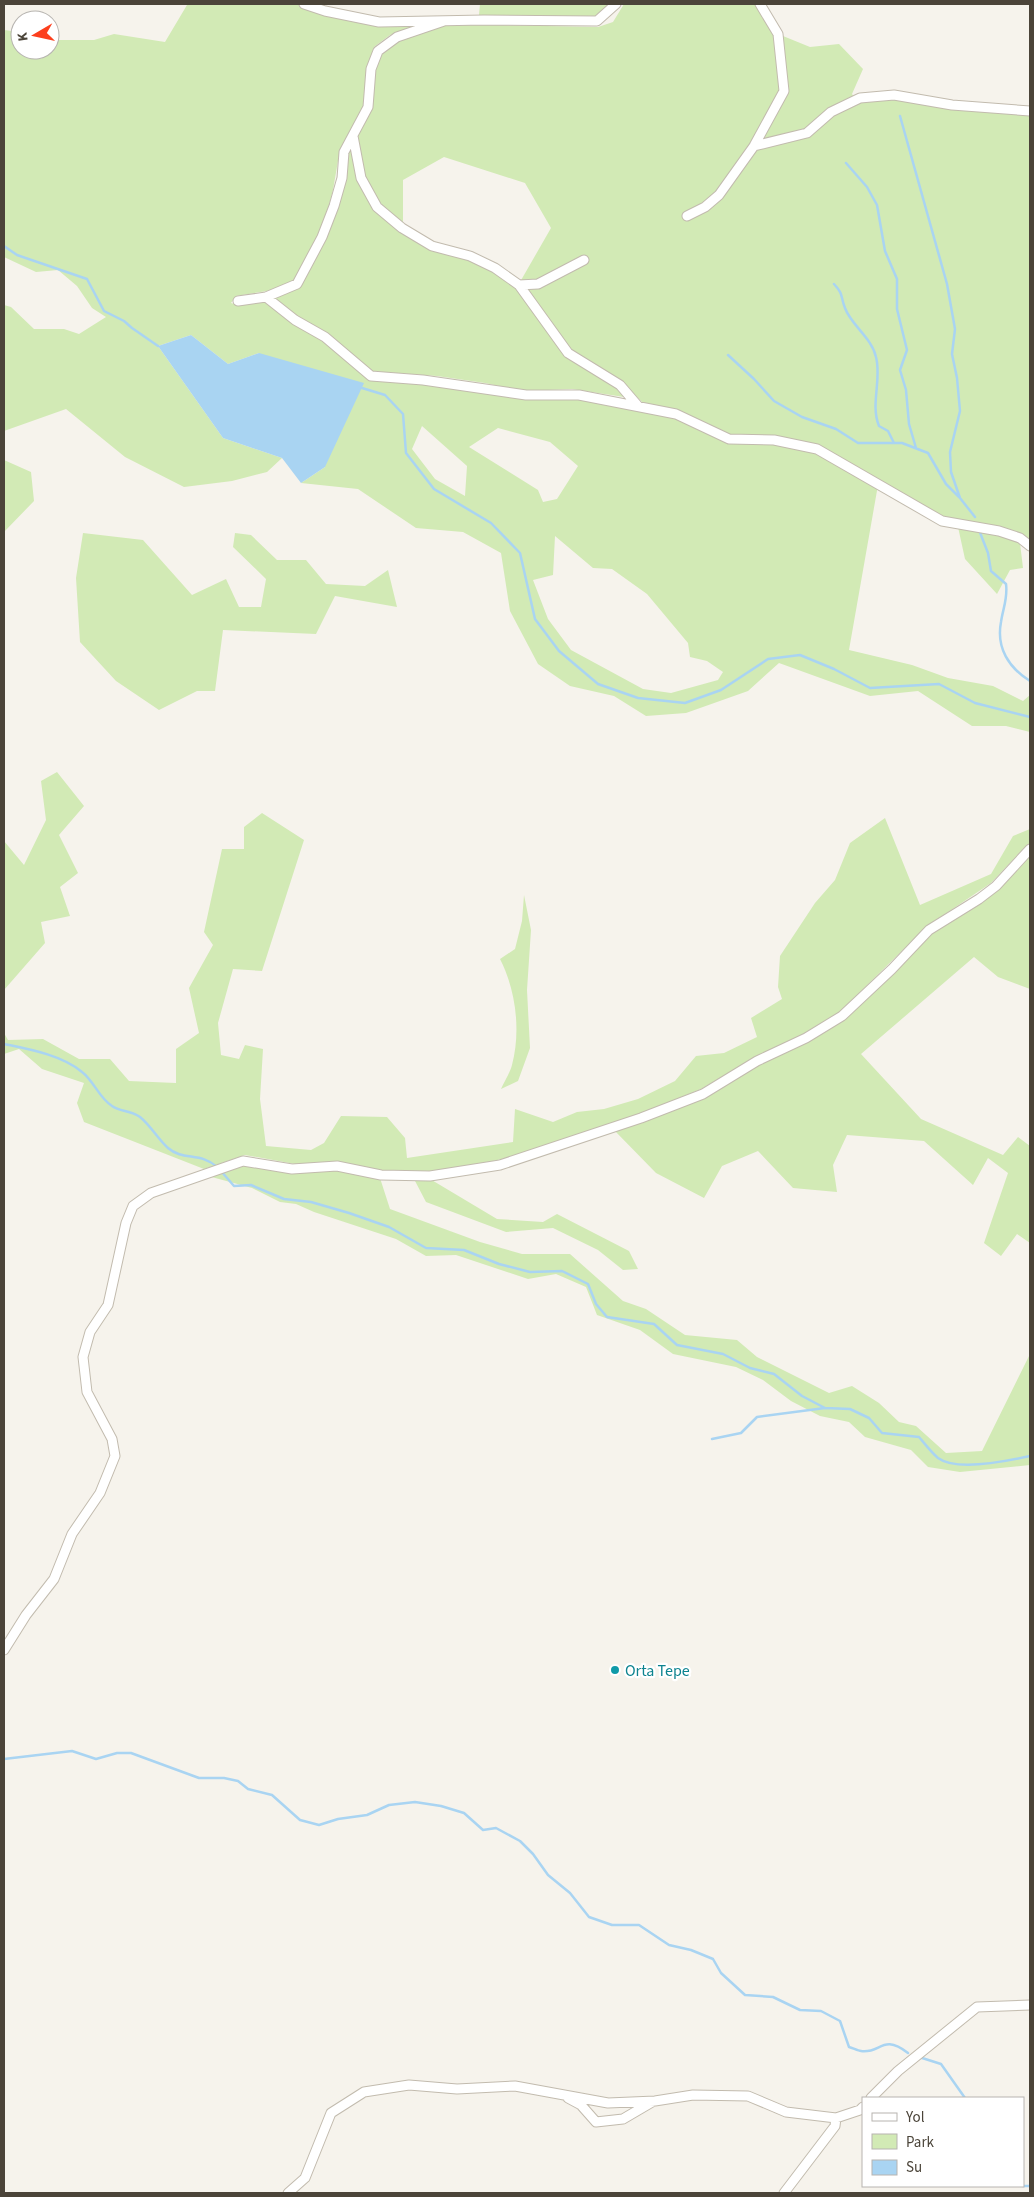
<svg xmlns="http://www.w3.org/2000/svg" width="1034" height="2197" font-family="'Source Sans 3',sans-serif">
<style>
.green{fill:#d2eab5;fill-rule:evenodd}
.water{fill:#a9d4f2}
.lines{fill:none;stroke-linecap:round;stroke-linejoin:round}
.stream{stroke:#a9d4f2;stroke-width:2.5}
.minor-casing{stroke:#c2bbae;stroke-width:11}
.minor{stroke:#fff;stroke-width:9}
.culture-dot{fill:#0f9aa8;stroke:#fff;stroke-width:2}
.labels{text-anchor:middle;stroke-width:4.5;stroke-linejoin:round;paint-order:stroke}
.culture-label{font-size:16px;fill:#0d838f;stroke:#fff;text-anchor:start}
</style>
<rect width="100%" height="100%" fill="#f6f3ec"/>
<path class="green" d="M141 4H298L331 16 421 25 390 35 374 47 367 68 365 106 339 155 333 190 321 235 295 281 267 291 236 296 231 303 238 305 265 301 324 340 371 378 579 398 675 417 729 442 775 444 816 452 878 485 849 650 912 665 948 678 993 686 1023 701 1030 695V732L1006 726H972L918 691 870 696 779 663 748 691 686 713 646 716 614 696 570 686 538 664 510 611 501 553 463 532 416 528 358 489 301 483 325 467 259 353 228 364 191 335 158 346 223 438 282 458 267 472 232 481 184 487 125 457 66 409 4 431V305L11 307 34 329H64L79 334 106 317 92 308 77 286 58 270 36 272 4 257V30L20 32V50H50V40H94L114 34 165 42 187 5ZM422 426 467 466 465 496 435 479 412 449ZM498 428 550 442 578 466 557 499 543 502 538 490 469 447ZM555 536 593 568 612 569 647 594 688 643 690 657 707 661 723 672 718 680 671 693 643 689 571 650 548 619 533 580 553 575Z
M480 4H609L594 17 479 15Z
M624 4H757L775 34 782 90 752 144 708 209 755 149 810 137 832 115 861 102 893 98 1030 115V541L1021 534 999 526 942 517 819 445 730 435 677 410 644 404 622 382 570 350 524 287 537 281 520 282 551 228 525 183 444 157 403 180V225L379 206 364 178 356 136 374 69 380 53 398 40 445 24 598 27 613 22Z
M783 36 810 47 839 44 863 69 852 94 854 97 805 131 759 142 788 91Z
M352 142 375 210 428 248 471 260 493 271 517 287 565 356 617 388 624 397 572 389 523 391 485 383 437 376 370 371 271 298 298 286 317 256 326 239 337 202 347 152Z
M4 460 31 472 34 501 4 532Z
M958 527 997 534 1020 543 1023 568 1010 570 997 594 965 559Z
M83 533 143 540 192 595 226 579 239 607H261L266 579 233 547 235 533 251 535 277 560H306L326 584 365 586 388 570 397 607 335 596 316 634 223 630 215 691H197L159 710 116 681 80 642 76 578Z
M57 772 84 806 59 835 78 873 60 887 70 916 41 922 45 943 4 990V841L24 865 46 820 41 781Z
M262 813 304 840 262 971 233 969 218 1023 221 1055 239 1059 245 1045 263 1049 260 1099 266 1146 311 1150 324 1143 341 1116 387 1117 405 1138 407 1158 513 1142 515 1109 553 1122 577 1112 604 1109 638 1099 675 1081 696 1056 724 1053 757 1037 751 1018 782 999 778 987 780 956 815 903 835 880 850 843 885 818 920 905 991 874 1013 836 1030 829V844L1025 847 991 883 926 927 841 1011 803 1034 758 1056 701 1089 640 1114 506 1158 477 1165 426 1172 382 1171 339 1163 295 1164 245 1155 204 1169 84 1122 77 1103 84 1083 42 1069 19 1049 4 1054V1033L8 1040 43 1039 79 1059H110L129 1081 176 1083V1049L199 1033 189 988 213 945 204 932 222 849H244V827Z
M1030 852V989L998 977 974 957 861 1054 921 1119 1003 1155 1018 1137 1030 1146V1243L1017 1234 1001 1256 984 1243 1008 1173 988 1158 973 1185 924 1141 847 1135 833 1165 837 1192 793 1188 758 1151 722 1166 704 1198 656 1173 614 1130 810 1040 929 933 980 901Z
M524 895 531 930 527 990 530 1048 518 1081 501 1089C504 1082 510 1073 512 1065 521 1031 516 990 500 959L515 949 522 921Z
M244 1164 336 1169 380 1178 390 1209 480 1242 522 1254H570L623 1301 646 1309 685 1335 737 1340 757 1357 829 1393 852 1386 879 1403 899 1422 916 1426 946 1453 982 1451 1030 1354V1465L960 1472 928 1467 911 1450 865 1437 849 1422 820 1416 791 1401 763 1380 736 1367 673 1354 640 1330 597 1315 586 1287 556 1274 528 1279 456 1255 426 1256 396 1239 314 1212 296 1204 280 1202 252 1188 208 1176Z
M414 1179H430L497 1219 543 1222 557 1214 629 1251 638 1269 623 1270 598 1250 553 1228 506 1232 426 1202Z"/>
<path class="water" d="M191 335 228 364 259 353 364 383 325 467 301 483 282 458 223 438 158 346Z"/>
<g class="lines">
<path class="stream" d="M900 116 947 284 955 329 952 354 957 378 960 411 950 452 951 472 960 498 975 517
M846 163 867 187 877 205 885 251 897 279V309L907 350 900 370 906 390 909 424 916 448
M4 246 17 255 87 279 104 311 124 321 132 328 158 346
M834 284C844 295 840 295 845 308 851 325 872 338 876 357 882 380 870 404 879 426L888 431 894 443
M728 355 754 379 774 401 802 417 836 429 858 443H902L928 453 946 484 959 497
M362 388 385 395 403 414 406 453 434 489 491 523 520 553 535 619 559 651 598 684 638 698 685 703 721 690 768 659 800 655 834 669 870 688 939 684 975 703 1030 717
M979 530 988 553 991 571 1006 584C1008 598 1003 608 1001 622 996 648 1009 668 1030 681
M4 1044C28 1049 62 1055 82 1072 94 1081 99 1098 112 1106 120 1112 130 1110 140 1117 151 1126 158 1139 168 1148 183 1161 201 1152 217 1167
M221 1171 234 1186 251 1185 284 1199 311 1202 349 1213 389 1227 426 1248 464 1250 499 1264 530 1272 562 1271 588 1284 596 1304 607 1317 654 1324 677 1345 723 1354 750 1368 774 1374 802 1396 825 1408 850 1409 869 1418 882 1433 919 1437C925 1444 931 1452 938 1458 957 1472 1008 1461 1030 1456
M712 1439 741 1433 757 1417 825 1408
M4 1759 72 1751 96 1759 117 1753H131L199 1778H224L238 1781 248 1789 272 1795 300 1820 319 1825 338 1819 367 1815 389 1805 415 1802 441 1806 464 1813 483 1830 496 1828 520 1841 533 1854 548 1875 570 1893 589 1917 612 1925H639L669 1945 691 1950 713 1959 721 1973 745 1995 773 1997 800 2010 821 2011 840 2021 849 2047C853 2048 858 2051 861 2051 881 2054 882 2033 908 2053
M919 2057 941 2064 965 2098
M1023 2186H1030"/>
<defs>
<path id="minor" d="M304 4 325 11 379 22 484 20 597 21 616 4
M353 136 361 178 377 207 402 228 432 246 470 256 495 268 519 285 538 284 584 260
M754 146 807 133 831 112 860 98 894 95 952 105 1030 111
M687 216 705 207 719 195 754 146 784 91 778 34 760 4
M519 285 568 353 620 385 638 406
M266 297 295 320 325 337 371 376 423 380 526 395H579L676 414 729 439 774 440 817 449 942 521 999 531 1020 538 1030 546
M238 301 266 297 297 284 322 237 334 206 342 178 344 152 368 107 371 69 378 51 397 37 444 21
M4 1650 26 1615 54 1579 72 1534 100 1493 115 1456 112 1439 87 1392 83 1357 90 1332 108 1305 126 1223 133 1206 151 1193 243 1161 292 1169 337 1166 381 1175 430 1176 500 1165 641 1118 703 1094 757 1061 806 1038 842 1016 892 969 929 930 979 899 996 886 1030 849
M568 2098 581 2105 596 2122 623 2119 652 2102
M871 2098 898 2071 977 2007 1030 2005
M288 2193 305 2178 331 2113 364 2092 409 2085 457 2089 515 2086 608 2103 655 2101 693 2095 748 2096 786 2112 836 2118 860 2110 863 2107
M784 2193 835 2126 836 2118"/>
</defs>
<use href="#minor" class="minor-casing"/>
<use href="#minor" class="minor"/>
</g>
<circle class="culture-dot" cx="615" cy="1670" r="5"/>
<g class="labels">
<g class="culture-label">
<text x="625" y="1676">Orta Tepe</text>
</g>
</g>
<rect width="1034" height="2197" fill="none" stroke="#4b4439" stroke-width="10"/>
<rect x="862" y="2097" width="162" height="90" fill="#ffffff" stroke="#b7b4b0"/>
<rect x="872" y="2113" width="25" height="8" fill="#ffffff" stroke="#b7b4b0"/>
<text x="906" y="2122" font-size="15" fill="#4b4439">Yol</text>
<rect x="872" y="2134" width="25" height="15" fill="#d2eab5" stroke="#b7b4b0"/>
<text x="906" y="2147" font-size="15" fill="#4b4439">Park</text>
<rect x="872" y="2160" width="25" height="15" fill="#a9d4f2" stroke="#b7b4b0"/>
<text x="906" y="2172" font-size="15" fill="#4b4439">Su</text>
<g transform="translate(35 35) rotate(261)"><circle r="24" fill="#ffffff" stroke="#b7b4b0"/>
<path d="M0-4L9 19L0 12L-9 19Z" fill="#fc3f1d"/>
<text y="-8" font-size="14" font-weight="bold" text-anchor="middle" fill="#4b4439">K</text>
</g>
</svg>
